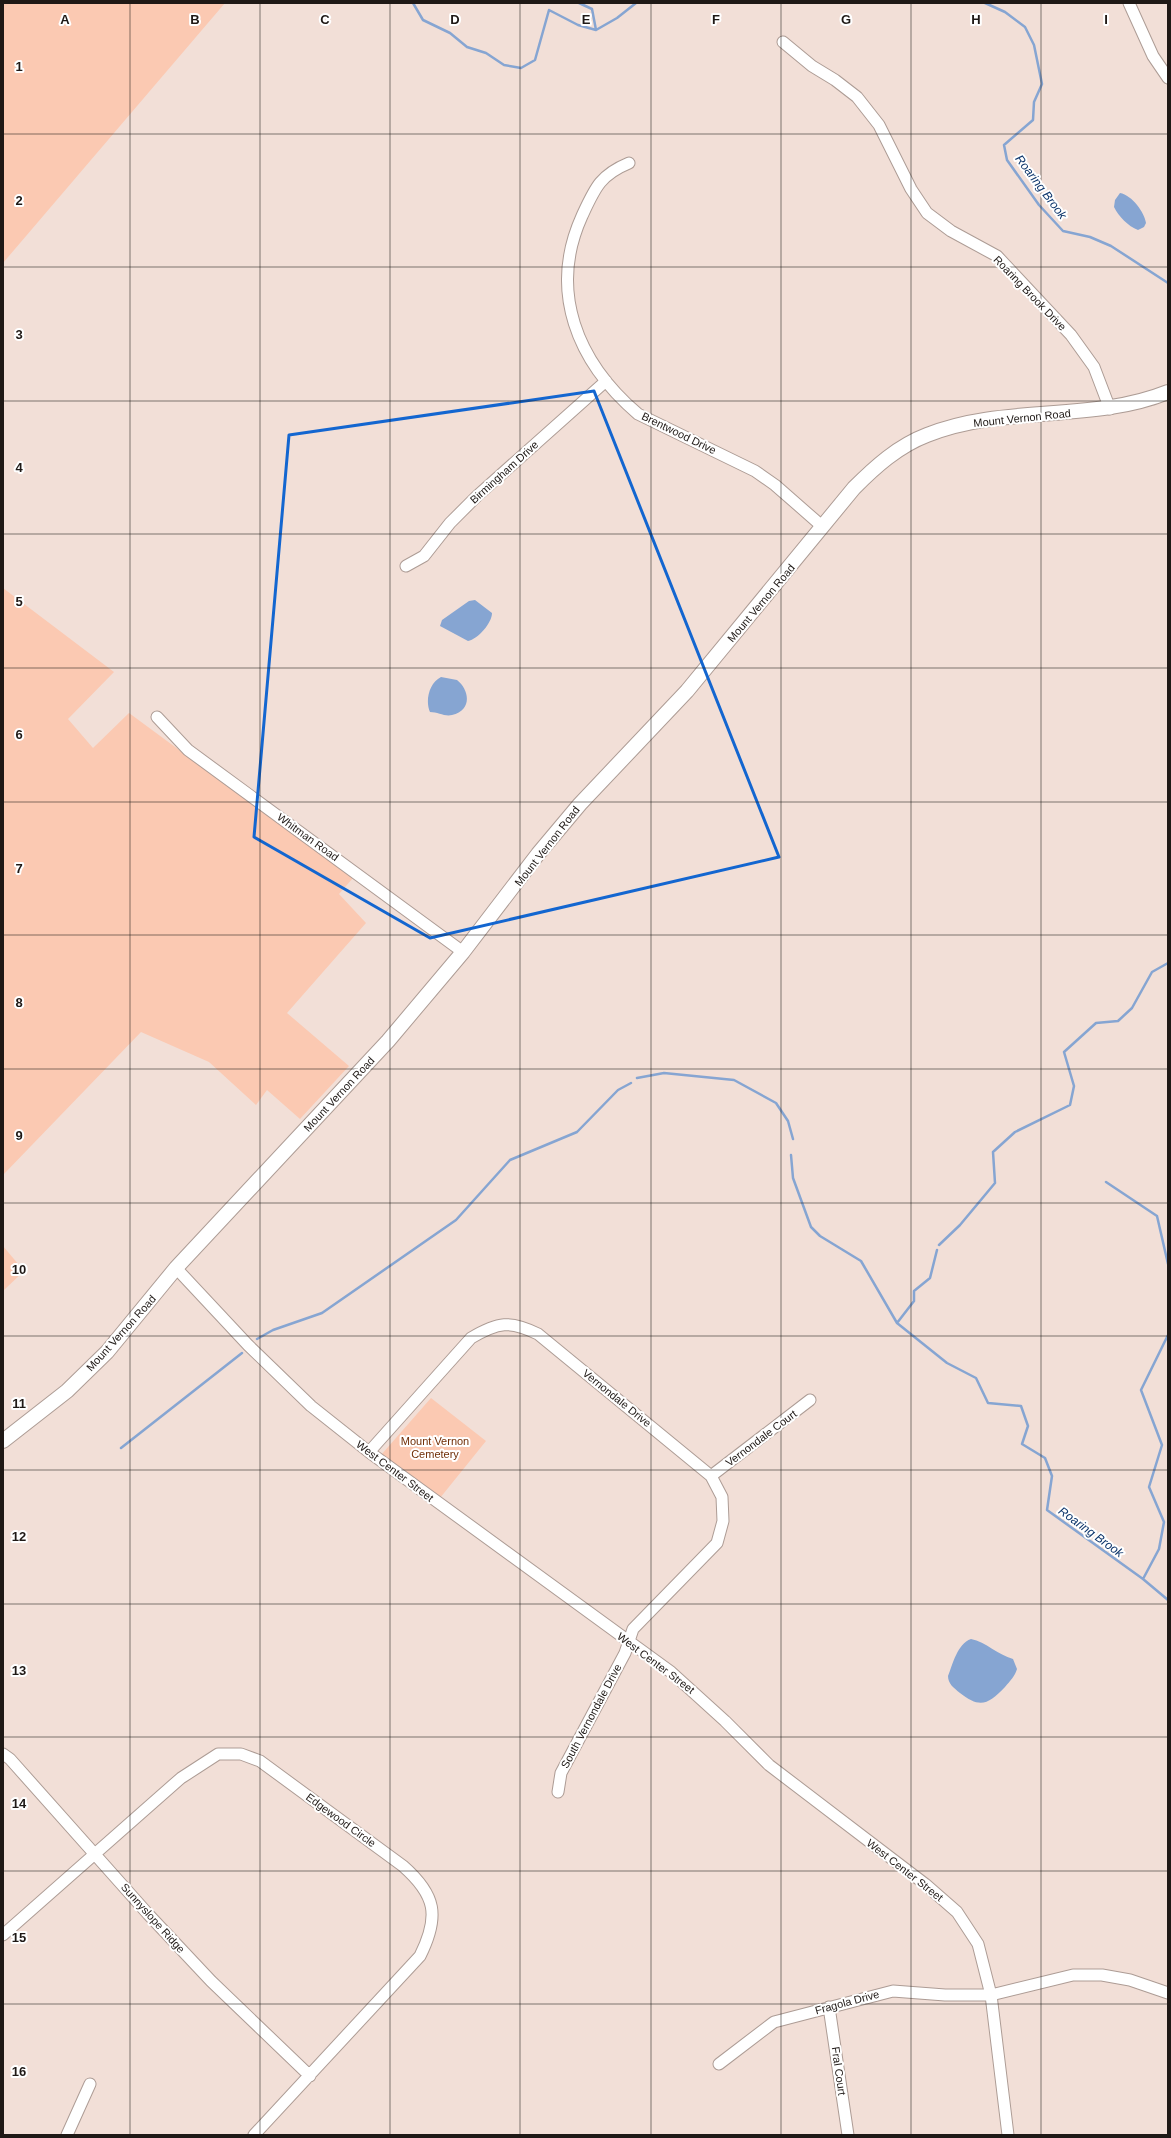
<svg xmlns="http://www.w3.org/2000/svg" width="1171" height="2138" font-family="Arial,sans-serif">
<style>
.green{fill:#fbc9b2}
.water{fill:#86a5d2}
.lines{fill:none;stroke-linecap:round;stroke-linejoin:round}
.stream{stroke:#86a5d2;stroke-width:2.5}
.minor-casing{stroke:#ad9c95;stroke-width:13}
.major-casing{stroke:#ad9c95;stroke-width:16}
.minor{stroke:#fff;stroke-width:11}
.major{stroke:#fff;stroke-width:14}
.marked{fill:none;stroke:#1366d0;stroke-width:3;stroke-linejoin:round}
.grid{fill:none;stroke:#1f1916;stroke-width:1;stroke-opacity:0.55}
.labels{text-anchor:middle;stroke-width:4;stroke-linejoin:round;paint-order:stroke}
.street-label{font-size:11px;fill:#1f1916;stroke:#fff}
.park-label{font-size:11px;fill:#702e06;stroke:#fff}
.water-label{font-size:12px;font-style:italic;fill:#0d356b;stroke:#fff}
.grid-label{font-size:13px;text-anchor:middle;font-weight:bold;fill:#1f1916;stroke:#fff;stroke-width:4;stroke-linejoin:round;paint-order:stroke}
</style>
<rect width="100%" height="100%" fill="#f2dfd7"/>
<path class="green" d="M3 3H225L3 263Z
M3 588 114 672 68 719 93 748 129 713 353 878 339 894 366 923 287 1013 349 1066 300 1119 267 1090 256 1105 209 1062 141 1032 3 1175Z
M3 1246 24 1271 3 1291Z
M431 1398 486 1441 440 1498 381 1455Z"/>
<path class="water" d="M1120 193C1132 195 1145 213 1146 223L1144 227 1138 230C1128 226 1119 217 1114 207L1115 200Z
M475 600 492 613C492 623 478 639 468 641L440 626 442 620 469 601Z
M441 677 457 680C470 690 472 711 452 715 445 717 438 712 430 712 425 701 429 683 441 677Z
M971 1639C986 1642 998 1655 1013 1659L1017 1669C1015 1676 1010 1681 1005 1687 989 1704 980 1709 960 1693 954 1688 948 1684 948 1676 953 1664 957 1644 971 1639Z"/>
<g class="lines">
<path class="stream" d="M413 3 423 20 450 33 467 47 486 53 504 65 521 68 535 60 549 10 578 25 596 30
M579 3 592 9 596 30 617 18 636 3
M985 3 1005 12 1025 27 1034 45 1042 84 1034 102 1033 120 1004 145 1007 160 1039 205 1063 231 1090 237 1111 246 1168 283
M637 1078 664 1073 734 1080 776 1103 788 1121 793 1139
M791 1155 793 1178 811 1227 820 1236 861 1261 897 1323
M1106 1182 1157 1216 1168 1264
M939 1245 960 1225 995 1183 993 1152 1015 1132 1070 1105 1074 1086 1064 1052 1096 1023 1118 1021 1132 1008 1152 972 1168 963
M937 1250 930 1278 914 1291V1301L897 1323 947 1363 976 1378 988 1403 1021 1406 1028 1426 1022 1444 1045 1458 1052 1476 1047 1510 1143 1579 1168 1600
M257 1339 273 1330 322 1313 456 1220 510 1160 577 1132 618 1090 631 1083
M121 1448 242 1353
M1143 1579 1159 1549 1164 1522 1149 1487 1162 1445 1141 1390 1168 1335"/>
<defs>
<path id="minor" d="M1129 3 1153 56 1168 78
M783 42 812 66 835 80 857 97 879 125 911 189 927 213 951 231 997 256 1071 335 1094 367 1110 409
M629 163C600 175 595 188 582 216 548 291 577 362 638 414L755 471 775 485 823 527
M406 566 424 556 450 523 477 496 606 381
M157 717 188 750 463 952
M176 1268 248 1345 311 1406 369 1452 671 1672 725 1721 769 1765 925 1884 957 1912 978 1944 991 1995 1008 2135
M369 1452 471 1338C498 1322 510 1320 538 1334L711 1476 722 1497 723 1521 717 1543 633 1629 625 1653 561 1773 558 1792
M711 1476 810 1400
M3 1754 10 1759 148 1914 211 1981 310 2076
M3 1935 181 1778 218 1754H241L260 1761 403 1866C436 1895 440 1916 420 1956L254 2135
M829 2007 848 2135
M719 2064 774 2022 893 1991 945 1995H991L1073 1975H1102L1130 1980 1168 1993
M67 2135 90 2084"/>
<path id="major" d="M3 1441 67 1391 107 1352 176 1268 388 1041 463 952 538 854 580 804 687 691 854 488C875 467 898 446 927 435 1004 404 1091 423 1168 392"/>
</defs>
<use href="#minor" class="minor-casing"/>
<use href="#major" class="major-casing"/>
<use href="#minor" class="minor"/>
<use href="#major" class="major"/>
</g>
<path class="marked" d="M594 391 779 857 430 938 254 837 289 435Z"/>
<path class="grid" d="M130 3V2135M260 3V2135M390 3V2135M520 3V2135M651 3V2135M781 3V2135M911 3V2135M1041 3V2135M3 134H1168M3 267H1168M3 401H1168M3 534H1168M3 668H1168M3 802H1168M3 935H1168M3 1069H1168M3 1203H1168M3 1336H1168M3 1470H1168M3 1604H1168M3 1737H1168M3 1871H1168M3 2004H1168"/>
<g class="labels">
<g class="street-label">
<text transform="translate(1030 293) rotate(46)" y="4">Roaring Brook Drive</text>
<text transform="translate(1022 418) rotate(-6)" y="4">Mount Vernon Road</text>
<text transform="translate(679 433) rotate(26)" y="4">Brentwood Drive</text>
<text transform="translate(504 472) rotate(-42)" y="4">Birmingham Drive</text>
<text transform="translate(761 603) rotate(-50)" y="4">Mount Vernon Road</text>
<text transform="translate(308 837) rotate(36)" y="4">Whitman Road</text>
<text transform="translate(547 846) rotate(-52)" y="4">Mount Vernon Road</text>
<text transform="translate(339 1094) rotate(-47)" y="4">Mount Vernon Road</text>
<text transform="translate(121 1333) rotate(-48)" y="4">Mount Vernon Road</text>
<text transform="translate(617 1398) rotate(39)" y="4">Vernondale Drive</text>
<text transform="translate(761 1438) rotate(-37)" y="4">Vernondale Court</text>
<text transform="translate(395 1471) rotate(37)" y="4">West Center Street</text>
<text transform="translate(656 1663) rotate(37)" y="4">West Center Street</text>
<text transform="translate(591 1716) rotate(-62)" y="4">South Vernondale Drive</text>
<text transform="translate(341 1820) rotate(36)" y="4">Edgewood Circle</text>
<text transform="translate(905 1870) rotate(38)" y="4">West Center Street</text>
<text transform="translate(153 1918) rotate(48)" y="4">Sunnyslope Ridge</text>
<text transform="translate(847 2002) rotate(-15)" y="4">Fragola Drive</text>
<text transform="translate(839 2071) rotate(82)" y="4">Fral Court</text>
</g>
<g class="park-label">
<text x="435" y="1445">Mount Vernon<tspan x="435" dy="13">Cemetery</tspan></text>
</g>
<g class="water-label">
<text transform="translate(1041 187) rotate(53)" y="4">Roaring Brook</text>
<text transform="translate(1091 1532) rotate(36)" y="4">Roaring Brook</text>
</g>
</g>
<g class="grid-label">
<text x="65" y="24">A</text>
<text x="195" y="24">B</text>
<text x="325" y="24">C</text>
<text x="455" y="24">D</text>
<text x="586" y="24">E</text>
<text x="716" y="24">F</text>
<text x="846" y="24">G</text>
<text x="976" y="24">H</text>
<text x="1106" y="24">I</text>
<text x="19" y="71">1</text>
<text x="19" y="205">2</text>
<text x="19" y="339">3</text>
<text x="19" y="472">4</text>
<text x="19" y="606">5</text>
<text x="19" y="739">6</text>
<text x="19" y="873">7</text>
<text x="19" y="1007">8</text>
<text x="19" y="1140">9</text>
<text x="19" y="1274">10</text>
<text x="19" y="1408">11</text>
<text x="19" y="1541">12</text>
<text x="19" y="1675">13</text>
<text x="19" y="1808">14</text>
<text x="19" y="1942">15</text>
<text x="19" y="2076">16</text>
</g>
<rect width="1171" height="2138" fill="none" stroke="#1f1916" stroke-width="8"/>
</svg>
